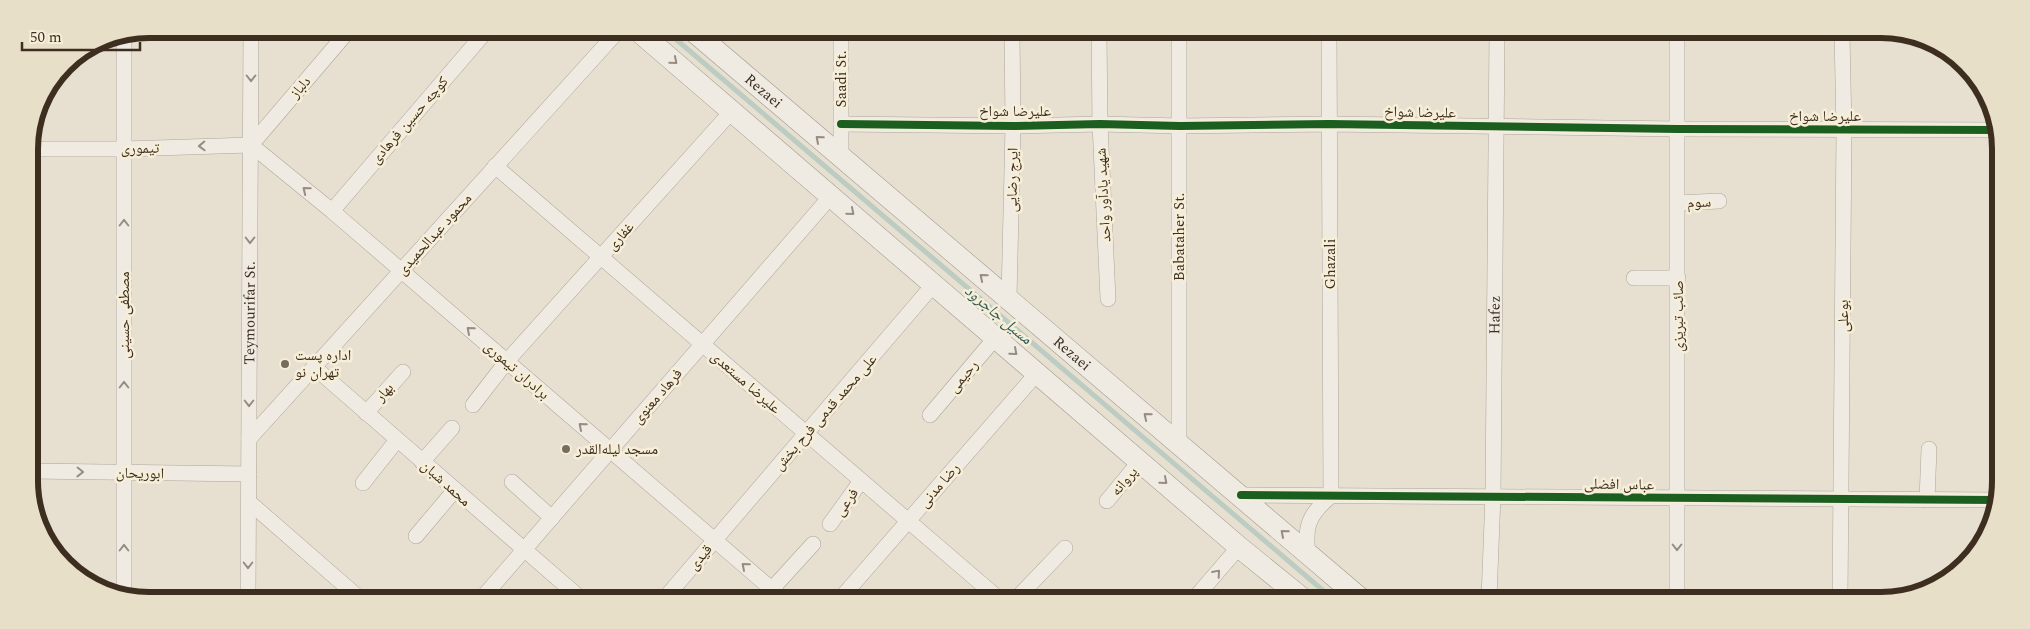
<svg xmlns="http://www.w3.org/2000/svg" width="2030" height="629" font-family="Spectral,'Noto Naskh Arabic',serif">
<style>
.lines{fill:none;stroke-linecap:round;stroke-linejoin:round}
.stream{stroke:#bcccc2;stroke-width:5}
.minor-casing{stroke:#ada599;stroke-width:16}
.secondary-casing{stroke:#9c958a;stroke-width:22}
.minor{stroke:#efebe3;stroke-width:15}
.secondary{stroke:#efebe3;stroke-width:21}
.cycleway-casing{stroke:#f7eed8;stroke-width:11}
.cycleway{stroke:#1b5e20;stroke-width:8}
.oneway{stroke:#968c82}
.poi-dot{fill:#786c5e;stroke:#f7eed8;stroke-width:2}
.labels{text-anchor:middle;stroke-width:5;stroke-linejoin:round;paint-order:stroke}
.street-label{font-size:15px;fill:#3d2e20;stroke:#f7eed8}
.poi-label{font-size:15px;fill:#3d2e20;stroke:#f7eed8;text-anchor:start}
.water-label{font-size:16px;font-style:italic;fill:#2f5d5a;stroke:#f7eed8}
.rim{fill:none;stroke:#3d2e20;stroke-width:6}
</style>
<rect width="100%" height="100%" fill="#e7e0d1"/>
<g class="lines">
<path class="stream" d="M665 30 1333 599"/>
<defs>
<g id="minor">
<path d="M841 30V158"/>
<path d="M1099 31 1100 124 1108 299"/>
<path d="M1677 32V600"/>
<path d="M841 124 1013 126 1100 124 1180 126 1329 124 1678 129 1999 130"/>
<path d="M251 145 332 211 782 598"/>
<path d="M251 145 350 29"/>
<path d="M29 149H124L251 145"/>
<path d="M495 166 998 598"/>
<path d="M1678 203 1719 201"/>
<path d="M332 211 487 30"/>
<path d="M1634 278H1678"/>
<path d="M1009 299 1013 126 1012 31"/>
<path d="M314 367 579 597"/>
<path d="M473 405 507 361 732 111"/>
<path d="M366 413 403 372"/>
<path d="M930 415 996 337"/>
<path d="M249 439 619 30"/>
<path d="M1179 442V31"/>
<path d="M422 462 452 428"/>
<path d="M31 471 249 474"/>
<path d="M512 482 552 518"/>
<path d="M363 483 397 440"/>
<path d="M1241 495 1997 500"/>
<path d="M1927 500 1929 449"/>
<path d="M1107 501 1140 461"/>
<path d="M249 502 358 597"/>
<path d="M830 524 861 481"/>
<path d="M416 536 454 491"/>
<path d="M1308 553C1304 526 1310 513 1331 496L1329 31"/>
<path d="M772 589 813 544"/>
<path d="M124 596V33"/>
<path id="s1" d="M248 597 251 29"/>
<path d="M483 597 831 196"/>
<path d="M666 597 934 284"/>
<path d="M841 598 1038 372"/>
<path d="M1017 598 1065 548"/>
<path d="M1194 599 1239 547"/>
<path id="s2" d="M1489 599 1493 495 1497 32"/>
<path d="M1840 600 1844 130 1842 33"/>
</g>
<g id="secondary">
<path d="M637 30 1239 547 1303 599"/>
<path id="s3" d="M692 30 1361 599"/>
</g>
</defs>
<use href="#minor" class="minor-casing"/>
<use href="#secondary" class="secondary-casing"/>
<use href="#minor" class="minor"/>
<use href="#secondary" class="secondary"/>
<defs>
<path id="cycleway" d="M841 124 1013 126 1100 124 1180 126 1329 124 1678 129 1999 130
M1241 495 1997 500"/>
</defs>
<use href="#cycleway" class="cycleway-casing"/>
<use href="#cycleway" class="cycleway"/>
</g>
<defs><path id="oneway-chevron" d="M-2-3.5L2.5 0L-2 3.5" fill="none" stroke-width="1.6" stroke-linecap="round" stroke-linejoin="round" transform="scale(1.25)"/></defs>
<g class="oneway">
<use href="#oneway-chevron" transform="translate(674 61) rotate(40)"/>
<use href="#oneway-chevron" transform="translate(251 78) rotate(90)"/>
<use href="#oneway-chevron" transform="translate(819 139) rotate(-139)"/>
<use href="#oneway-chevron" transform="translate(202 146) rotate(178)"/>
<use href="#oneway-chevron" transform="translate(306 190) rotate(-141)"/>
<use href="#oneway-chevron" transform="translate(851 212) rotate(41)"/>
<use href="#oneway-chevron" transform="translate(124 223) rotate(-90)"/>
<use href="#oneway-chevron" transform="translate(250 240) rotate(90)"/>
<use href="#oneway-chevron" transform="translate(983 277) rotate(-140)"/>
<use href="#oneway-chevron" transform="translate(470 330) rotate(-139)"/>
<use href="#oneway-chevron" transform="translate(1014 352) rotate(41)"/>
<use href="#oneway-chevron" transform="translate(124 385) rotate(-90)"/>
<use href="#oneway-chevron" transform="translate(249 403) rotate(90)"/>
<use href="#oneway-chevron" transform="translate(1147 416) rotate(-140)"/>
<use href="#oneway-chevron" transform="translate(582 426) rotate(-139)"/>
<use href="#oneway-chevron" transform="translate(80 472) rotate(1)"/>
<use href="#oneway-chevron" transform="translate(1164 481) rotate(41)"/>
<use href="#oneway-chevron" transform="translate(1284 533) rotate(-139)"/>
<use href="#oneway-chevron" transform="translate(1677 547) rotate(90)"/>
<use href="#oneway-chevron" transform="translate(124 548) rotate(-90)"/>
<use href="#oneway-chevron" transform="translate(248 565) rotate(90)"/>
<use href="#oneway-chevron" transform="translate(745 566) rotate(-139)"/>
<use href="#oneway-chevron" transform="translate(1217 573) rotate(-49)"/>
</g>
<g class="poi-dot">
<circle cx="285" cy="364" r="5"/>
<circle cx="566" cy="449" r="5"/>
</g>
<g class="labels">
<g class="street-label">
<text transform="translate(841 79) rotate(-90)" y="5">Saadi St.</text>
<text transform="translate(300 87) rotate(-49)" y="5">دلباز</text>
<text dy="5" stroke="none"><textPath href="#s3" startOffset="94">Rezaei</textPath></text>
<text x="1015" y="116">علیرضا شواخ</text>
<text transform="translate(1420 112) rotate(1)" y="5">علیرضا شواخ</text>
<text x="1825" y="121">علیرضا شواخ</text>
<text transform="translate(409 120) rotate(-49)" y="5">کوچه حسین فرهادی</text>
<text transform="translate(140 148) rotate(-1)" y="5">تیموری</text>
<text transform="translate(1012 180) rotate(-89)" y="5">ایرج رضایی</text>
<text transform="translate(1103 195) rotate(-93)" y="5">شهید یادآور واحد</text>
<text transform="translate(1699 202) rotate(-3)" y="5">سوم</text>
<text transform="translate(434 234) rotate(-48)" y="5">محمود عبدالحمیدی</text>
<text transform="translate(620 236) rotate(-48)" y="5">غفاری</text>
<text transform="translate(1179 237) rotate(-90)" y="5">Babataher St.</text>
<text transform="translate(1330 264) rotate(-90)" y="5">Ghazali</text>
<text dy="5" stroke="none"><textPath href="#s1" startOffset="284">Teymourifar St.</textPath></text>
<text transform="translate(124 315) rotate(-90)" y="5">مصطفی حسینی</text>
<text dy="5" stroke="none"><textPath href="#s2" startOffset="284">Hafez</textPath></text>
<text transform="translate(1678 316) rotate(-90)" y="5">صائب تبریزی</text>
<text transform="translate(1843 316) rotate(-90)" y="5">بوعلی</text>
<text dy="5" stroke="none"><textPath href="#s3" startOffset="499">Rezaei</textPath></text>
<text transform="translate(517 370) rotate(41)" y="5">برادران تیموری</text>
<text transform="translate(963 376) rotate(-50)" y="5">رحیمی</text>
<text transform="translate(746 382) rotate(41)" y="5">علیرضا مستعدی</text>
<text transform="translate(384 392) rotate(-48)" y="5">بهار</text>
<text transform="translate(657 396) rotate(-49)" y="5">فرهاد معنوی</text>
<text transform="translate(825 412) rotate(-49)" y="5">علی محمد قدمی فرح بخش</text>
<text transform="translate(140 473) rotate(1)" y="5">ابوریحان</text>
<text transform="translate(1124 481) rotate(-50)" y="5">پروانه</text>
<text transform="translate(446 483) rotate(42)" y="5">محمد شبان</text>
<text transform="translate(1619 484) rotate(1)" y="5">عباس افضلی</text>
<text transform="translate(939 485) rotate(-49)" y="5">رضا مدنی</text>
<text transform="translate(846 502) rotate(-54)" y="5">فرعی</text>
<text transform="translate(700 557) rotate(-50)" y="5">قیدی</text>
</g>
<g class="poi-label">
<text x="295" y="360">اداره پست<tspan x="295" dy="17">تهران نو</tspan></text>
<text x="576" y="454">مسجد لیله‌القدر</text>
</g>
<g class="water-label">
<text transform="translate(999 314) rotate(40)" y="6">مسیل جاجرود</text>
</g>
</g>
<path d="M0 0H2030V629H0ZM149 38H1881A111 111 0 0 1 1992 149V481A111 111 0 0 1 1881 592H149A111 111 0 0 1 38 481V149A111 111 0 0 1 149 38Z" fill="#e8dfc9" fill-rule="evenodd"/>
<path class="rim" d="M149 38H1881A111 111 0 0 1 1992 149V481A111 111 0 0 1 1881 592H149A111 111 0 0 1 38 481V149A111 111 0 0 1 149 38Z"/>
<path d="M22 42v8h118v-8" fill="none" stroke="#3d2e20" stroke-width="2.5"/>
<text x="30" y="42" font-size="15" fill="#3d2e20" stroke="#f7eed8" stroke-width="4" paint-order="stroke">50 m</text>
</svg>
